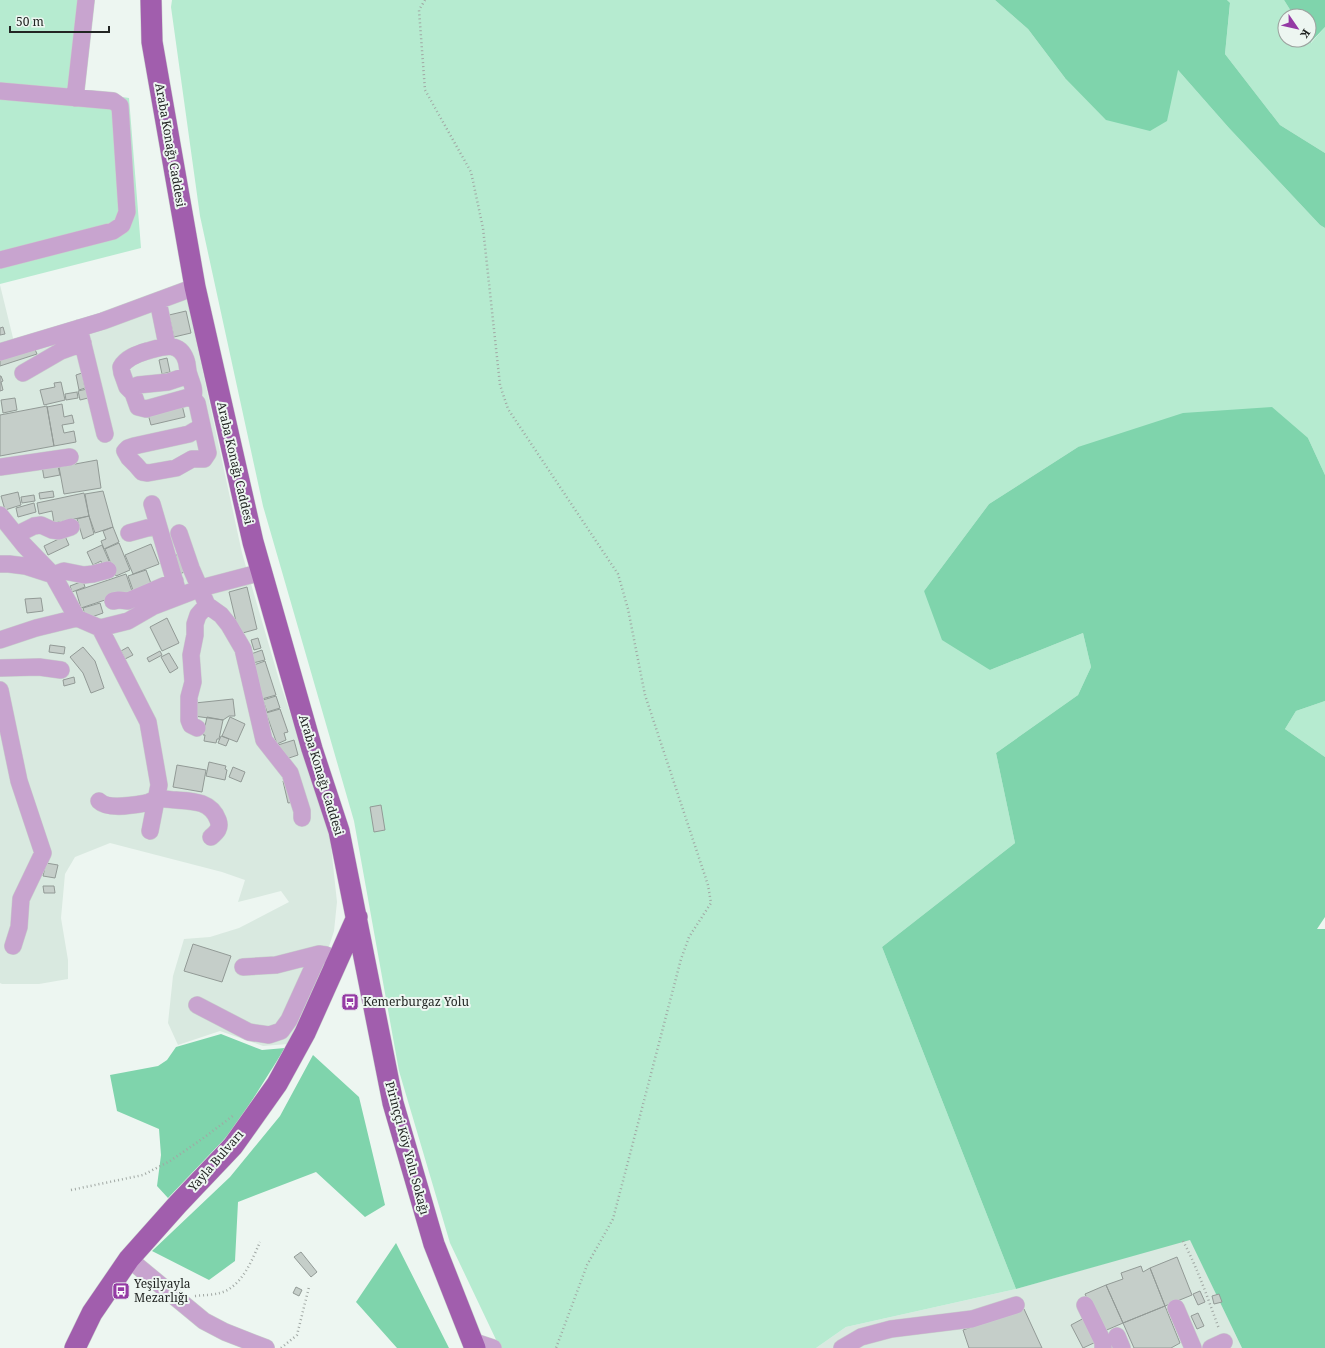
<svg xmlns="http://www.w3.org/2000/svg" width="1325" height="1348" font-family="'Noto Serif',serif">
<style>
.built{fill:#d9e9e0}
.green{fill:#b6ebd0}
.forest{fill:#7fd4ac}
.building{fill:#c5cec9;stroke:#929a96}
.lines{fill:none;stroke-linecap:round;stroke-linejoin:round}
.minor-casing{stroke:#c8d0cc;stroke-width:18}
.major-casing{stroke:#c8d0cc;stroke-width:22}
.path{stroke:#a1a8a4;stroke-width:2.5;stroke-dasharray:1 3;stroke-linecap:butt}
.minor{stroke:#c8a4cf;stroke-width:17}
.major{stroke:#a15ead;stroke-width:21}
.labels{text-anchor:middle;stroke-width:4;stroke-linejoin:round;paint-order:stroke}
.street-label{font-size:12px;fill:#222523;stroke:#edf6f1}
.poi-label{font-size:12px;fill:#222523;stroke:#edf6f1;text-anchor:start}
</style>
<rect width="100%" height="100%" fill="#edf6f1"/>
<path class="built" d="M0 285 14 342 184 285 242 553 280 683 329 828 337 902 334 931 324 962 299 1026 288 1044 263 1046 220 1031 178 1045 168 1023 173 976 184 939 210 937 239 928 289 902 281 891 238 902 245 880 222 872 110 843 75 857 65 874 61 918 68 960V979L39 984H2L0 983Z
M1190 1239 1242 1348H816L846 1327 1016 1289Z"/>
<path class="green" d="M0 0H92L83 91 129 98 141 248 0 284Z
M172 0H995L1028 29 1065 78 1178 70 1229 128 1320 225 1325 228V475L1308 438 1078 447 989 504 924 591 990 670 1083 633 1091 667 1078 695 996 753 1015 843 882 947 1016 1289 846 1327 816 1348H500L450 1243 399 1071 354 821 263 506 200 216 171 7Z
M1227 0H1284L1294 16H1285V40H1309L1311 43 1325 27V153L1280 125 1225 54 1230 4Z
M1325 701V757L1285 729 1296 711Z"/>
<path class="forest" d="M995 0H1227L1230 3 1225 54 1280 125 1325 153V228L1320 225 1229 128 1178 70 1167 121 1150 131 1106 120 1065 78 1028 29Z
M1284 0H1325V27L1310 43 1309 40V16H1294Z
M1272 407 1308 438 1325 475V701L1296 711 1285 729 1325 757V917L1317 929H1325V1348H1242L1190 1240 1016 1289 882 947 1015 843 996 753 1078 695 1091 667 1083 633 990 670 942 640 924 591 989 504 1078 447 1183 413Z
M221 1034 262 1050 285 1048 234 1129 168 1198 157 1186 161 1155 159 1129 117 1111 110 1075 158 1066 167 1060 176 1047Z
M313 1055 359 1097 385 1205 365 1217 316 1172 238 1202 235 1261 209 1280 152 1251 230 1177 280 1116Z
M396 1243 449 1348H397L356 1302Z"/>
<path class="building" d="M186 311 191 333 174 337 169 315Z
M3 327 5 334 0 335V328Z
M34 347 37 354 0 366V358Z
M167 358 170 372 162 374 159 360Z
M82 373 85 388 79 390 76 375Z
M0 376H1L3 381 1 382 3 390 0 391Z
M61 382 65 400 44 405 40 390 55 387 54 383Z
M87 389 88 398 80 400 78 391Z
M77 392 78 398 66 400 65 394Z
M15 398 17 410 3 413 1 400Z
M62 404 64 417 72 415 74 423 62 425 64 433 74 431 76 442 54 446 47 407Z
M182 405 185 417 151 425 148 414Z
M47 406 54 446 0 456V415Z
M97 460 101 488 64 494 59 467Z
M57 462 60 475 44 478 42 466Z
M53 491 54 497 40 499 39 493Z
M103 491 113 527 95 533 89 516 85 494Z
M18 492 21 505 5 510 1 496Z
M84 493 89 516 54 523 52 511 39 514 37 503Z
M34 495 35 501 22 503 21 497Z
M34 503 36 512 18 517 16 508Z
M89 516 94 534 83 539 77 519Z
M113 527 119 542 104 549 101 541 106 539 103 531Z
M65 536 69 545 48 555 44 546Z
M119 543 130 570 116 576 105 549Z
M151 544 159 564 133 574 125 555Z
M102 545 109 561 102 564 101 561 93 565 87 552Z
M181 553 188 570 180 574 172 557Z
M146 570 152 586 134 593 128 576Z
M126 574 132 591 81 608 76 591Z
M83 581 85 587 72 592 70 586Z
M247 587 257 629 239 634 229 592Z
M41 598 43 611 27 613 25 599Z
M100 603 103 613 86 619 83 608Z
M167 618 179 643 162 651 150 627Z
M258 638 261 648 254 650 251 640Z
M50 645 65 647 64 654 49 652Z
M83 647 95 661 104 688 91 693 83 673 70 657Z
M128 647 133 655 125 659 121 651Z
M262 650 265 660 253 663 251 654Z
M160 651 162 655 149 662 147 658Z
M169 653 178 668 170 673 161 657Z
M265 661 276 695 262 699 251 666Z
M74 677 75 683 64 686 63 680Z
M276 696 280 708 267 712 263 700Z
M233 699 235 716H229L223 720 194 716 195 703Z
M280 709 288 732 284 733 286 740 277 744 266 713Z
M207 717 223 720 219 739H217L216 743 204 741 205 735H203Z
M230 717 245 724 237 742 222 736Z
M221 736 229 739 226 746 218 743Z
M294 740 298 755 283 760 278 745Z
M209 762 226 766 225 769 227 770 225 780 206 776Z
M177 765 206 770 202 792 173 787Z
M233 767 245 772 241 782 229 777Z
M289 780 294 802 288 803 283 781Z
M381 805 385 830 374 832 370 807Z
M46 863 58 865 55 878 43 876Z
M43 886H54L55 893H44Z
M193 944 231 956 222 982 184 971Z
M301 1252 317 1272 311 1277 294 1257Z
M1177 1257 1192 1295 1165 1306 1150 1268Z
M1141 1266 1143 1272 1150 1268 1165 1306 1123 1323 1106 1285 1123 1279 1121 1273Z
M1106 1285 1123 1323 1102 1332 1085 1294Z
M296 1287 302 1290 299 1296 293 1293Z
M1200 1291 1205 1302 1198 1305 1193 1294Z
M1219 1294 1222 1302 1214 1304 1212 1296Z
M1165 1306 1180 1343 1171 1348H1134L1123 1323Z
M1024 1309 1042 1348H969L963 1330Z
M1198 1313 1204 1326 1197 1329 1191 1316Z
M1086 1317 1098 1341 1083 1348 1071 1325Z"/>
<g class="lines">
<defs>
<path id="minor" d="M0 91 113 101 120 106 127 212 122 225 113 231 0 260
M75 98 86 0
M158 301 167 345
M79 328 105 434
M0 352 103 321 195 287
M23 373 61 351 83 343
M133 393 135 389 138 385 168 382 189 375
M193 399C195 388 192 385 189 375 187 370 188 365 186 360 179 340 162 347 147 351 137 354 126 358 121 367L122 373 127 387 133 393 138 407 146 409 189 397 193 399 197 403 208 453 204 459H192L176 468 148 473 142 472 136 465 129 458 125 451 128 448 134 446 189 434 199 428 201 423
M0 467 70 457
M152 504 179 596
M0 515 24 545 53 575 77 618 100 628 128 621 154 606 201 588 262 572
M129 533 158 525
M179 533 191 568 207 605 221 615 229 625 243 649 264 740 290 773 302 811V818
M16 535 34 526 41 525 52 530 59 531 71 527
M0 564H9L25 566 53 575 64 571 84 575 93 574 108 570
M113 601 119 600 128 601 175 581
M100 628 148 722 159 785 150 831
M0 640 36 628 77 618
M0 668 39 667 61 670
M0 690 19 781 43 853 21 899 19 927 13 946
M197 728 191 725 189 720V697L193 682 191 655 195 635V624L198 615 207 605
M99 801C108 810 134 805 146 803 150 802 154 799 158 799 164 798 170 800 176 800 193 801 211 801 218 820 221 828 217 832 211 837
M243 967 276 965 319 954 326 955
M197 1005 249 1032 269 1035 281 1031 289 1020 319 954
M129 1259 204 1321 225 1332 266 1348
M1085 1305 1103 1342V1348
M1176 1308 1193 1348
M1117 1336 1122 1348
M472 1341 493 1348
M842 1348 861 1337 891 1329 972 1319 1016 1305
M1211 1348 1224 1342"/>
<path id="major" d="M151 0 152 42 195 287 253 542 312 749 339 831 393 1103 434 1244 475 1348
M75 1348 92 1313 129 1259 178 1204 233 1146 277 1084 305 1033 357 917"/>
</defs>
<use href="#minor" class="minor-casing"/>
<use href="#major" class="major-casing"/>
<path class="path" d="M425 0 419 10 425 90 471 172 483 228 500 385 508 409 618 574 628 609 645 695 708 885 711 903 689 937 681 959 613 1219 587 1265 556 1348
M71 1190 143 1175 170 1161 202 1139 234 1115
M1183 1241C1198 1269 1208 1299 1219 1329
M195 1296C204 1295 213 1295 220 1293 242 1287 252 1260 260 1242
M281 1348 297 1335 309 1287"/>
<use href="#minor" class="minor"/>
<use href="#major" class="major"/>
</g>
<defs>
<symbol id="bus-square" viewBox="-11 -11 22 22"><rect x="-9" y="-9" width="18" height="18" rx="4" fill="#943aa4" stroke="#edf6f1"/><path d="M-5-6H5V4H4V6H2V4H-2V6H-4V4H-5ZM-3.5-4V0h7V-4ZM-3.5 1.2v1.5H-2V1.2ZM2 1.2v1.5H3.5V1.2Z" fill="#fff"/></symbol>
</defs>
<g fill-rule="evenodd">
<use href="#bus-square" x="340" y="992" width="20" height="20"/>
<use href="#bus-square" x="111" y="1281" width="20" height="20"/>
</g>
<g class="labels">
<g class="street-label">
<text transform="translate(170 145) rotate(80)" y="4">Araba Konağı Caddesi</text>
<text transform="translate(235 463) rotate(77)" y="4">Araba Konağı Caddesi</text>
<text transform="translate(321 775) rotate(73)" y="4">Araba Konağı Caddesi</text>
<text transform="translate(407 1148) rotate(75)" y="4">Pirinççi Köy Yolu Sokağı</text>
<text transform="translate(216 1161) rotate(-49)" y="4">Yayla Bulvarı</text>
</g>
<g class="poi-label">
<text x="363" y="1006">Kemerburgaz Yolu</text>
<text x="134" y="1288">Yeşilyayla<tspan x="134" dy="14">Mezarlığı</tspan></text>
</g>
</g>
<g transform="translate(1297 28) rotate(124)"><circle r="19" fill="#edf6f1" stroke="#9ca29f"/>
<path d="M0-3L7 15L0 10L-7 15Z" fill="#943aa4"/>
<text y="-6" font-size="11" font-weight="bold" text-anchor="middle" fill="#222523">K</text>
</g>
<path d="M10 26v6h99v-6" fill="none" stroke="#222523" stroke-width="2"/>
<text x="16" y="26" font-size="12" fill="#222523" stroke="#edf6f1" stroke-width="3" paint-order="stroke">50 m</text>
</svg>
